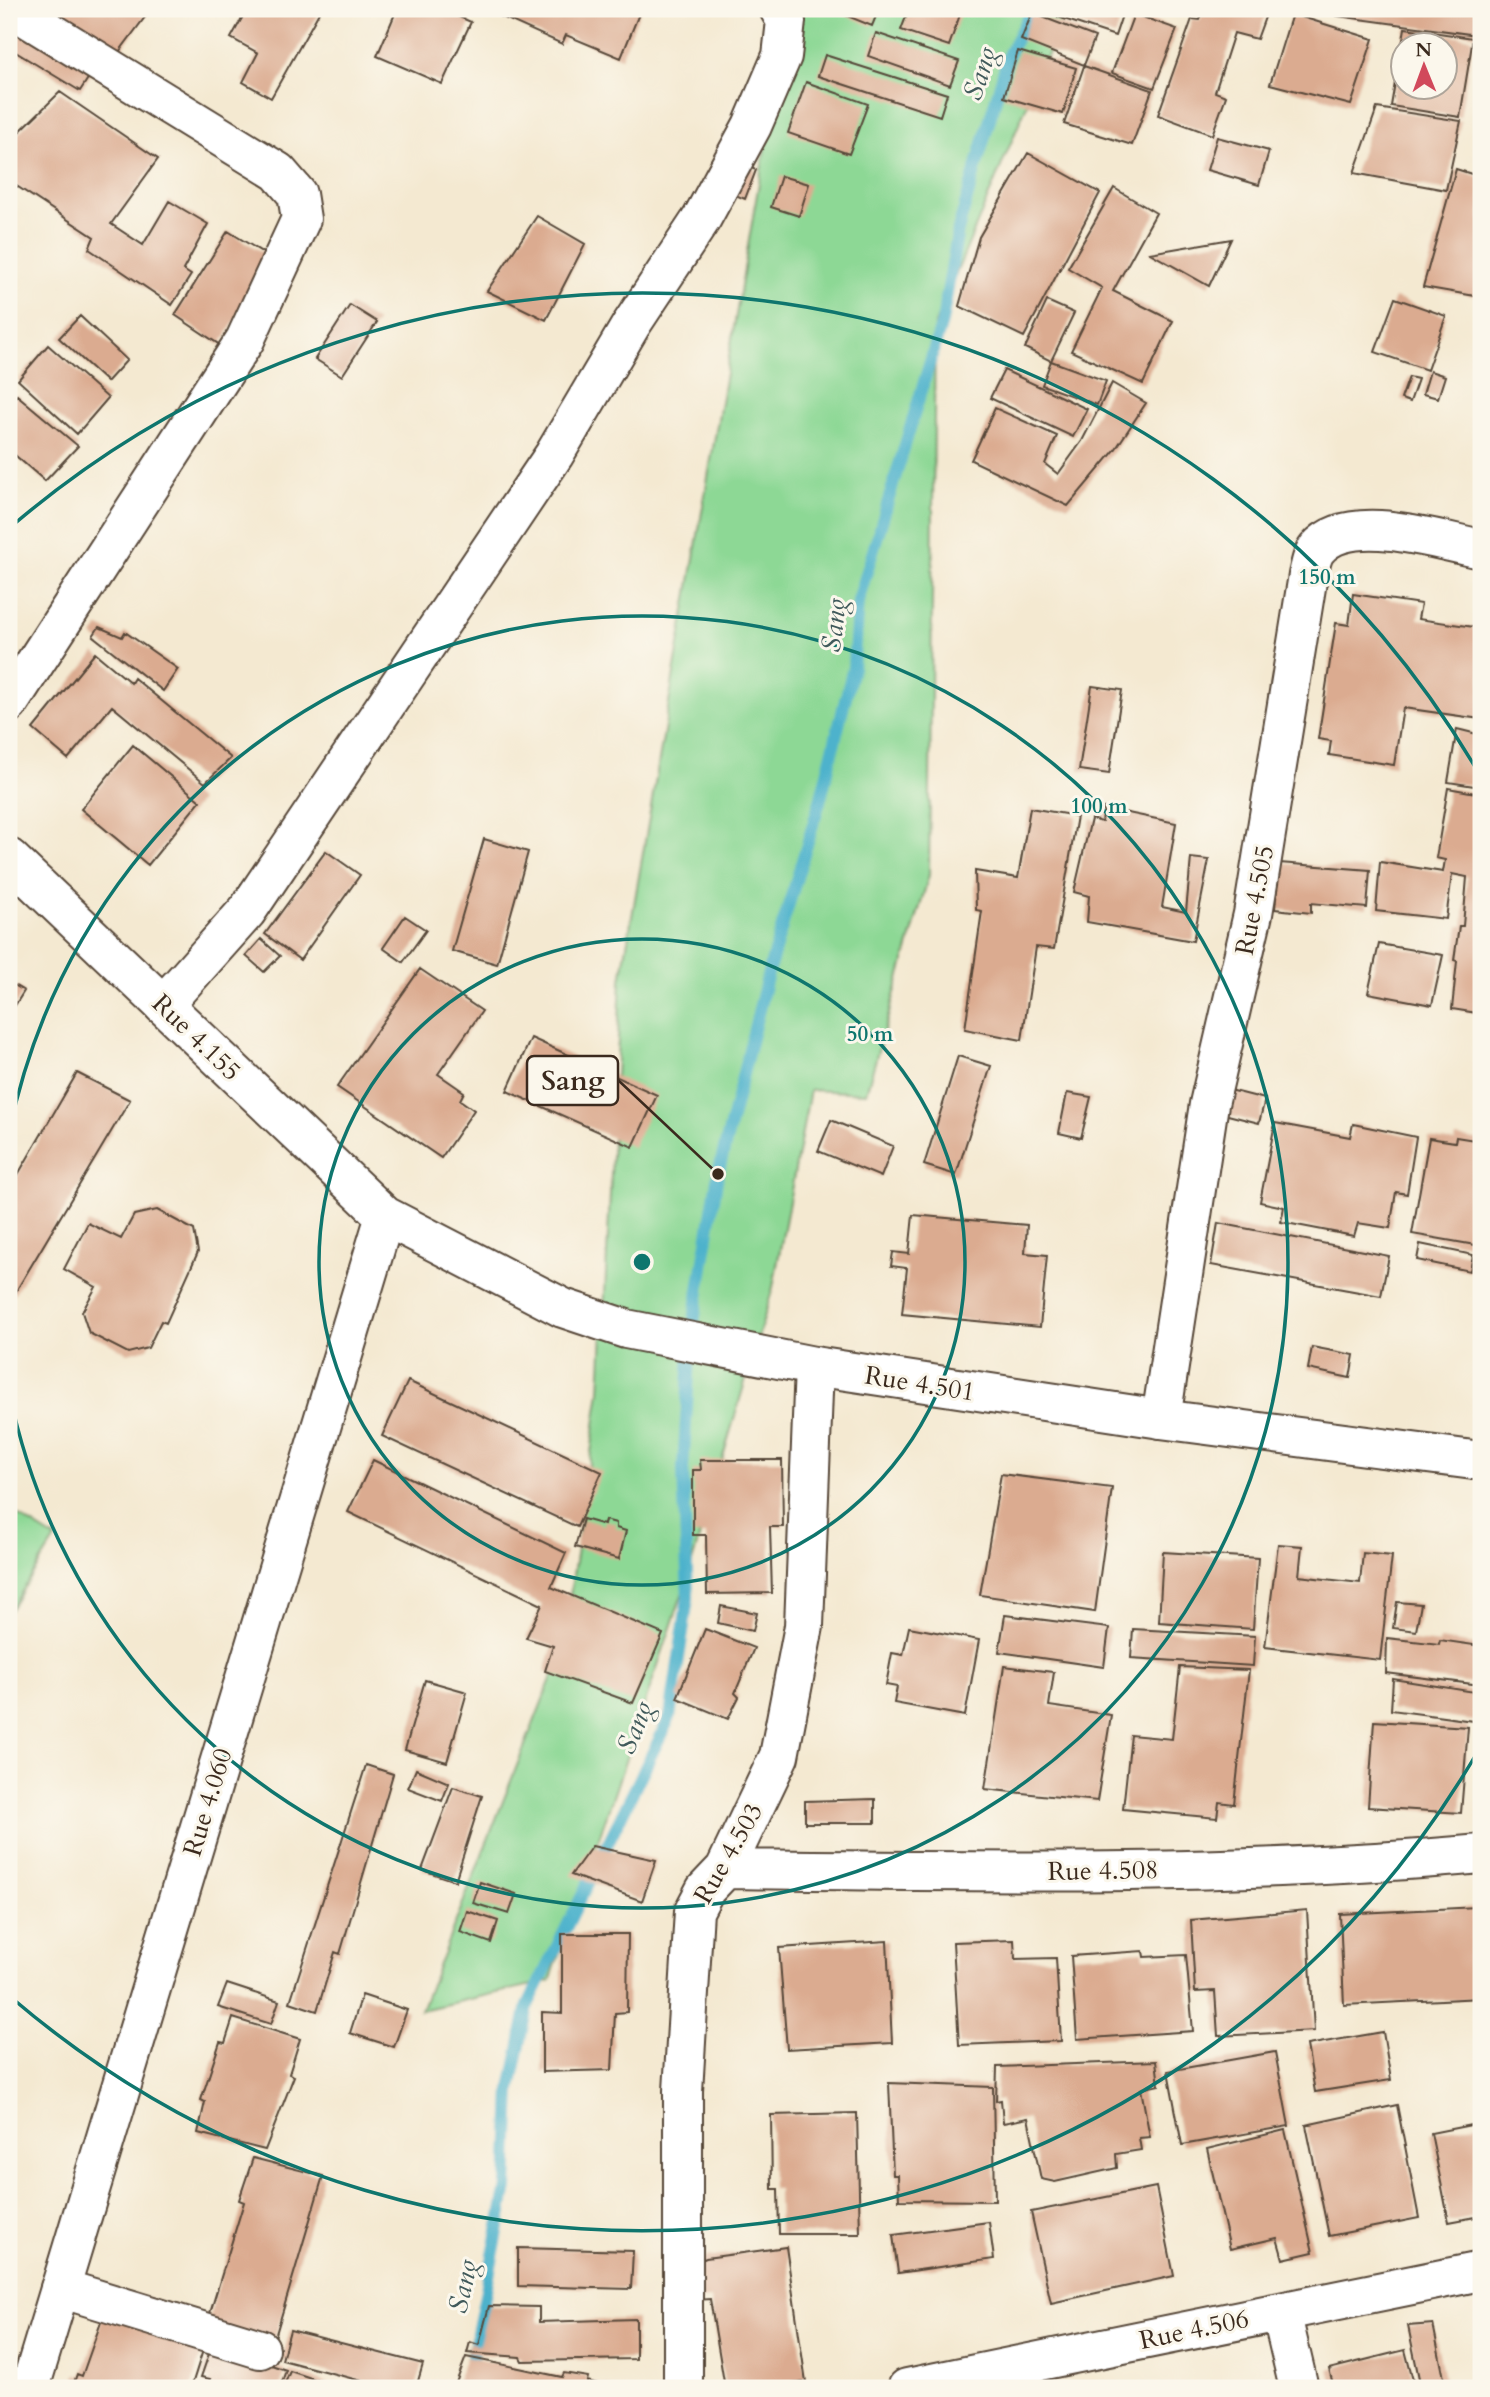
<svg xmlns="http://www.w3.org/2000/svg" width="1490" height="2397" font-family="Cardo,serif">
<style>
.green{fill:#8dd895;stroke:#64815a;stroke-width:2}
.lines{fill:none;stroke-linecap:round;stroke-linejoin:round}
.stream{stroke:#4db2cc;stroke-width:12}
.building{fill:#dbab90}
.minor-casing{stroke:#574739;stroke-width:42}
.tertiary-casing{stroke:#574739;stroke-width:42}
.minor{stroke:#fff;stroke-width:38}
.tertiary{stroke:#fff;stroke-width:38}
.ring{fill:none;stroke:#0f766e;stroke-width:3.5}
.labels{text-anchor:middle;stroke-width:6;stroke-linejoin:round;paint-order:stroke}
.street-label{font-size:26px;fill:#3b2a1e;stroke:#fbf7ec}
.water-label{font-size:28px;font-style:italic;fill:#415a5b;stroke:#fbf7ec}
.centre{fill:#0f766e;stroke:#fbf7ec;stroke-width:3.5}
.ring-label{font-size:21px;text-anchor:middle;font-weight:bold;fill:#0f766e;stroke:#fbf7ec;stroke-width:6;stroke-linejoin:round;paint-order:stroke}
.leader{fill:none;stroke:#3b2a1e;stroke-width:2.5}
.callout-dot{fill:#3b2a1e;stroke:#fbf7ec;stroke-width:2.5}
.callout{fill:#fbf7ec;stroke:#3b2a1e;stroke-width:2.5}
.callout-label{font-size:28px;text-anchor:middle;font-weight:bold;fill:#3b2a1e}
</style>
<rect width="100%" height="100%" fill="#fbf7ec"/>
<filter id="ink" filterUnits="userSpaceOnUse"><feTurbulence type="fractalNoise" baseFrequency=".0143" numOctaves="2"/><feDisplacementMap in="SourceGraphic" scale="14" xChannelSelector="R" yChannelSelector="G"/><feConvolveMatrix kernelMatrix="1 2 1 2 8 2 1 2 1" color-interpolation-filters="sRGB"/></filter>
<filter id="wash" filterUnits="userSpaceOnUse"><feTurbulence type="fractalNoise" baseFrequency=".00686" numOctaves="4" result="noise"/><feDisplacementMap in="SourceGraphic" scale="28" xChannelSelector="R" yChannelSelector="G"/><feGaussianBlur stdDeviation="1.57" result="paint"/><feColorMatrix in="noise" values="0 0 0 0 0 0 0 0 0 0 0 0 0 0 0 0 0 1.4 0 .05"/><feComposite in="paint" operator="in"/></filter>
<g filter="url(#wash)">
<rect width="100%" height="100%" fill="#f4e9d1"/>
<path class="green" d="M789 9H1067L935 324 929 875 866 1093 810 1090 773 1287 684 1589 550 1981 421 2010 562 1651 600 1391 621 980Z
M9 1510 55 1539 9 1612Z"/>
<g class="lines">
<path class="stream" d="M466 2388 507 2187 511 2089 528 2005 670 1717 688 1598 683 1469 691 1340 718 1174 768 973 821 798 853 668 858 601 942 322 958 230 1009 53 1032 9"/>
</g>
<g id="blocks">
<path class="building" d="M28 9H151L113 60Z
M247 9H321L271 98 243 82 258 53 231 38Z
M397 9H441L471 22 442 84 377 56Z
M503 9H641L621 58 566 35 562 44 500 16Z
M836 9H879L872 26 835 11Z
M909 9H962L949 46 901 30Z
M1060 9H1124L1115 36 1058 17Z
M1204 9H1268L1257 39 1234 33 1215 92 1226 96 1212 135 1158 115 1192 19 1200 20Z
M1337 9H1480L1477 35 1337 16Z
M9 12 96 66 80 91 9 48Z
M1032 13 1095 37 1084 65 1021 40Z
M1134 14 1177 29 1154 88 1112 73Z
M1292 14 1373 39 1351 105 1270 84Z
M1405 28 1473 38 1460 117 1391 106 1401 48 1402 88H1444V46H1402Z
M876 33 959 61 950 85 868 56Z
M1018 51 1076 68 1063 114 1004 97Z
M825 55 947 94 940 116 818 76Z
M1084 66 1152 90 1132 145 1064 124Z
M806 82 868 104 849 154 788 133Z
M60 92 158 159 111 224 143 245 169 201 208 224 183 270 191 275 172 305 89 249 94 237 9 181V142Z
M1377 108 1461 121 1446 190 1354 173Z
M1217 137 1269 151 1259 185 1207 170Z
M1028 153 1100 193 1024 337 959 306 979 237Z
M739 163 756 170 745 199 728 192Z
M1456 169 1481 177V297L1423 287Z
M781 176 809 184 799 216 771 207Z
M1114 188 1156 213 1113 291 1173 321 1143 384 1071 351 1102 288 1068 268Z
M537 216 585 244 546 320 487 291Z
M228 231 273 259 220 345 175 315Z
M1231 239 1209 286 1150 253Z
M1395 298 1446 316 1427 370 1375 352Z
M1047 301 1074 313 1051 361 1025 348Z
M350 305 377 322 342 376 315 359Z
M80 316 127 360 107 382 59 338Z
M48 345 108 398 77 434 18 380Z
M1051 361 1106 381 1097 405 1042 385Z
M1004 370 1087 409 1073 437 990 398Z
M1430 371 1445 376 1438 398 1423 394Z
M1409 377 1418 379 1410 402 1401 399Z
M1112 383 1146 403 1115 450 1068 506 971 460 995 408 1057 436 1045 464 1058 474 1082 441Z
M17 395 78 446 45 481 9 450V404Z
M1353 594 1421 604 1418 619 1481 628V719L1403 708 1394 765 1329 755 1331 741 1318 739 1336 623 1349 625Z
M99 627 122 637 125 632 178 669 163 691 93 636Z
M95 653 131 683 134 678 231 758 205 783 112 706 68 759 33 729Z
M1092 686 1122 690 1109 774 1079 770Z
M1457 729 1481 735V787L1448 782Z
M133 745 200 801 148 865 81 809Z
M1448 788 1481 794V987L1477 1013 1452 1009 1457 961 1454 960 1459 926H1463L1467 877 1452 874 1446 919 1376 911 1380 862 1443 872 1445 860 1436 858Z
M1030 808 1077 816 1054 949 1036 947 1022 1040 965 1029 982 911 976 910 975 871 1018 878Z
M1104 808 1176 823 1162 907 1186 912 1191 858 1209 860 1193 941 1087 922 1089 896 1074 892 1091 819 1102 822Z
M484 839 528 852 497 964 452 951Z
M326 851 360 875 300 960 265 934Z
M1279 863 1370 870 1367 908 1311 903V913L1275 909Z
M405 916 426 930 403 962 383 948Z
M261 939 280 956 264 972 246 956Z
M1379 944 1443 955 1432 1005 1368 993Z
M420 969 482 1011 438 1074 464 1092 460 1100 474 1110 441 1158 337 1087Z
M9 982 24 991 9 1015Z
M531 1038 657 1095 633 1147 507 1091Z
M958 1056 991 1066 956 1175 924 1165Z
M77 1073 130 1100 9 1303V1190Z
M1222 1088 1265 1099 1259 1123 1216 1112Z
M1067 1093 1091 1097 1081 1138 1059 1133Z
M831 1120 893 1146 881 1177 818 1151Z
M1275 1123 1350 1137 1353 1124 1416 1137 1407 1194 1396 1192 1390 1228 1358 1223 1354 1236 1281 1222 1284 1207 1260 1202Z
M1456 1137 1481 1141V1246L1412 1234 1429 1138 1455 1142Z
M157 1210 194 1230 198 1252 166 1323 161 1321 148 1348 128 1353 89 1333 82 1312 96 1287 64 1269 88 1223 121 1239 134 1215Z
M913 1215 1027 1225 1025 1253 1047 1255 1040 1327 902 1314 907 1268 891 1266 893 1252 909 1254Z
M1218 1223 1389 1256 1381 1296 1211 1265Z
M1420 1244 1473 1255 1470 1271 1417 1260Z
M1312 1347 1354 1355 1350 1378 1308 1369Z
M408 1381 602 1472 577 1527 382 1436Z
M373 1460 566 1553 551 1587 663 1634 633 1703 545 1671 553 1646 526 1638 542 1605 348 1512Z
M700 1460H782L783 1527H770L772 1593 707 1594 706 1535H693V1470H701Z
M1001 1474 1112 1488 1095 1612 980 1595Z
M583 1519 604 1525 605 1520 616 1523V1528L626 1531 619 1559 575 1547Z
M1278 1544 1302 1546 1299 1576 1360 1583 1363 1553 1392 1556 1380 1660 1265 1647Z
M1163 1552 1258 1558 1253 1629 1159 1622Z
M1397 1602 1421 1604 1416 1631 1393 1628Z
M721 1606 757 1613 753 1631 718 1623Z
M1005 1615 1109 1628 1104 1667 999 1652Z
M909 1627 979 1640 965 1716 894 1703 897 1687 886 1685 892 1653 903 1655Z
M705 1629 754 1648 735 1693 739 1697 728 1719 677 1698Z
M1133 1629 1255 1636 1253 1666 1131 1658Z
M1387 1638 1439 1644 1440 1640 1481 1646V1685L1386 1673Z
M1004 1666 1054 1672 1049 1706 1111 1715 1097 1801 985 1789Z
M1180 1667 1249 1670 1234 1804 1219 1802 1217 1818 1123 1809 1131 1735 1172 1739Z
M1393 1679 1481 1693V1722L1391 1710Z
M425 1680 467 1692 447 1762 405 1750Z
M1374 1721 1468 1727 1461 1813 1368 1807Z
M366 1765 393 1774 340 1954 335 1952 317 2011 290 2002Z
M416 1769 449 1783 442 1801 408 1788Z
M453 1787 482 1796 455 1881 422 1870Z
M875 1799V1823H805V1801Z
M592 1846 656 1860 642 1901 571 1875Z
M480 1882 516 1894 509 1914 473 1903Z
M1477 1907 1481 1998 1344 2005 1340 1914Z
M1307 1910 1314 2031 1218 2036 1215 1991 1195 1992 1191 1920Z
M467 1911 498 1921 491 1943 460 1932Z
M562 1934H628L627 2012 615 2013 612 2070 542 2072V2012L562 2013Z
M1014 1940 1015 1959 1056 1958 1061 2041 959 2045 953 1942Z
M887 1941 892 2043 787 2049 779 1948Z
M1143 1951 1144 1957 1186 1955 1193 2031 1077 2039 1071 1956Z
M227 1984 279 2001 271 2024 218 2007Z
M362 1995 407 2010 394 2047 350 2033Z
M233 2018 300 2039 289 2074 294 2076 265 2150 198 2133 205 2102 201 2100 220 2042 225 2043Z
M1383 2032 1391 2080 1315 2092 1307 2045Z
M1275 2052 1289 2126 1182 2145 1168 2071Z
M1156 2061 1159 2085 1141 2089 1150 2137 1139 2138 1141 2150 1116 2154 1117 2168 1055 2182 1041 2179 1028 2118 1003 2123 1001 2100 996 2101 997 2067Z
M889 2083 993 2087 995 2201 899 2200 898 2175H893Z
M1397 2105 1419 2218 1329 2236 1306 2125Z
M857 2113 860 2234H779L778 2189H772L771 2115Z
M1481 2123V2216L1449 2222 1431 2133Z
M1285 2130 1313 2252 1283 2259 1277 2238 1230 2249 1207 2149Z
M253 2158 323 2176 273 2344 207 2323 244 2202 239 2200Z
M1156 2187 1174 2276 1051 2303 1031 2212Z
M989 2222 994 2259 898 2273 893 2235Z
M786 2247 806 2382 762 2388H725L710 2299 696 2300 690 2265 706 2258Z
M518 2248 633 2251 631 2289 518 2286Z
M489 2306 539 2307V2322L636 2319V2359L522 2361 520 2357 467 2353 470 2342 479 2345Z
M106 2308 203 2350 191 2388H72L77 2374 82 2376Z
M1433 2324 1446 2388H1421L1408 2326Z
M290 2330 423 2364 416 2388H388L282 2360Z
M212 2345 286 2370 280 2388H207L210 2379 201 2377Z
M1405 2350 1415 2388H1334L1329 2369Z
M466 2357 562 2377 564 2373 588 2377 587 2381 613 2388H454Z
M290 2371 341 2388H283Z"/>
</g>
</g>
<g filter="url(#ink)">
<use href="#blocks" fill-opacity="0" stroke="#574739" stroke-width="2"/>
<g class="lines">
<defs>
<path id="minor" d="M9 703 245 340 301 219 297 194 278 172 13 9
M163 1005 247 911 554 455 631 325 702 218 752 126 782 56 786 21 779 9
M1161 1419 1209 1104 1253 914 1308 575C1310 567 1312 555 1317 549 1349 510 1440 541 1481 549
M725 1869C977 1872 1230 1877 1481 1854
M60 2288 260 2349
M1281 2312 1299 2388
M683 2388V2091L694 1911 705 1890 725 1869 779 1756 804 1626 814 1366
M907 2388 1481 2271"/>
<path id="tertiary" d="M9 858 385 1216 563 1308 626 1329 814 1366 1161 1419 1481 1461
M30 2388 385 1216"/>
</defs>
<use href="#minor" class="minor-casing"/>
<use href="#tertiary" class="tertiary-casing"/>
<use href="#minor" class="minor"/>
<use href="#tertiary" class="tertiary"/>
</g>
</g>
<g class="ring">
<circle cx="642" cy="1262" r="323"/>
<path d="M9 1133A646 646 0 1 1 9 1391"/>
<path d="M1481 1746A969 969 0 0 1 13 1999M13 525A969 969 0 0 1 1481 777"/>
</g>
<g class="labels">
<g class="street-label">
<text transform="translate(1254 900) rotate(-79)" y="9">Rue 4.505</text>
<text transform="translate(197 1037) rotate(44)" y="9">Rue 4.155</text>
<text transform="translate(920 1383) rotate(9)" y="9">Rue 4.501</text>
<text transform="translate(207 1802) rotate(-73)" y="9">Rue 4.060</text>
<text transform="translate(728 1853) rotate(-60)" y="9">Rue 4.503</text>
<text transform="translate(1103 1870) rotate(-1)" y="9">Rue 4.508</text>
<text transform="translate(1194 2329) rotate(-12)" y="9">Rue 4.506</text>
</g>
<g class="water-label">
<text transform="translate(979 73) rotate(-72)" y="10">Sang</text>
<text transform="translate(833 625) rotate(-84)" y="10">Sang</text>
<text transform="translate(634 1727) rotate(-68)" y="10">Sang</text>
<text transform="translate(462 2286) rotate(-78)" y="10">Sang</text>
</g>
</g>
<circle cx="642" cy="1262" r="10" class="centre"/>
<g class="ring-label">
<text x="1327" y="584">150 m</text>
<text x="1099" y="813">100 m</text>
<text x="870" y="1041">50 m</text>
</g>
<path class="leader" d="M718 1174L618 1080"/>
<circle class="callout-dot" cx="718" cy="1174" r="7"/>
<rect class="callout" x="527" y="1056" width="91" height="49" rx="7"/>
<g class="callout-label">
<text x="573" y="1090">Sang</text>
</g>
<rect width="1490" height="2397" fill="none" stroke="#fbf7ec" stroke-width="35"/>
<g transform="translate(1424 66) rotate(359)"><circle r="33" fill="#fbf7ec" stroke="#aea59a" stroke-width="2"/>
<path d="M0-5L12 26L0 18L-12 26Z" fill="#d1495b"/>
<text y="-10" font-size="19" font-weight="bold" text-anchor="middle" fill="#3b2a1e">N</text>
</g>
</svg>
